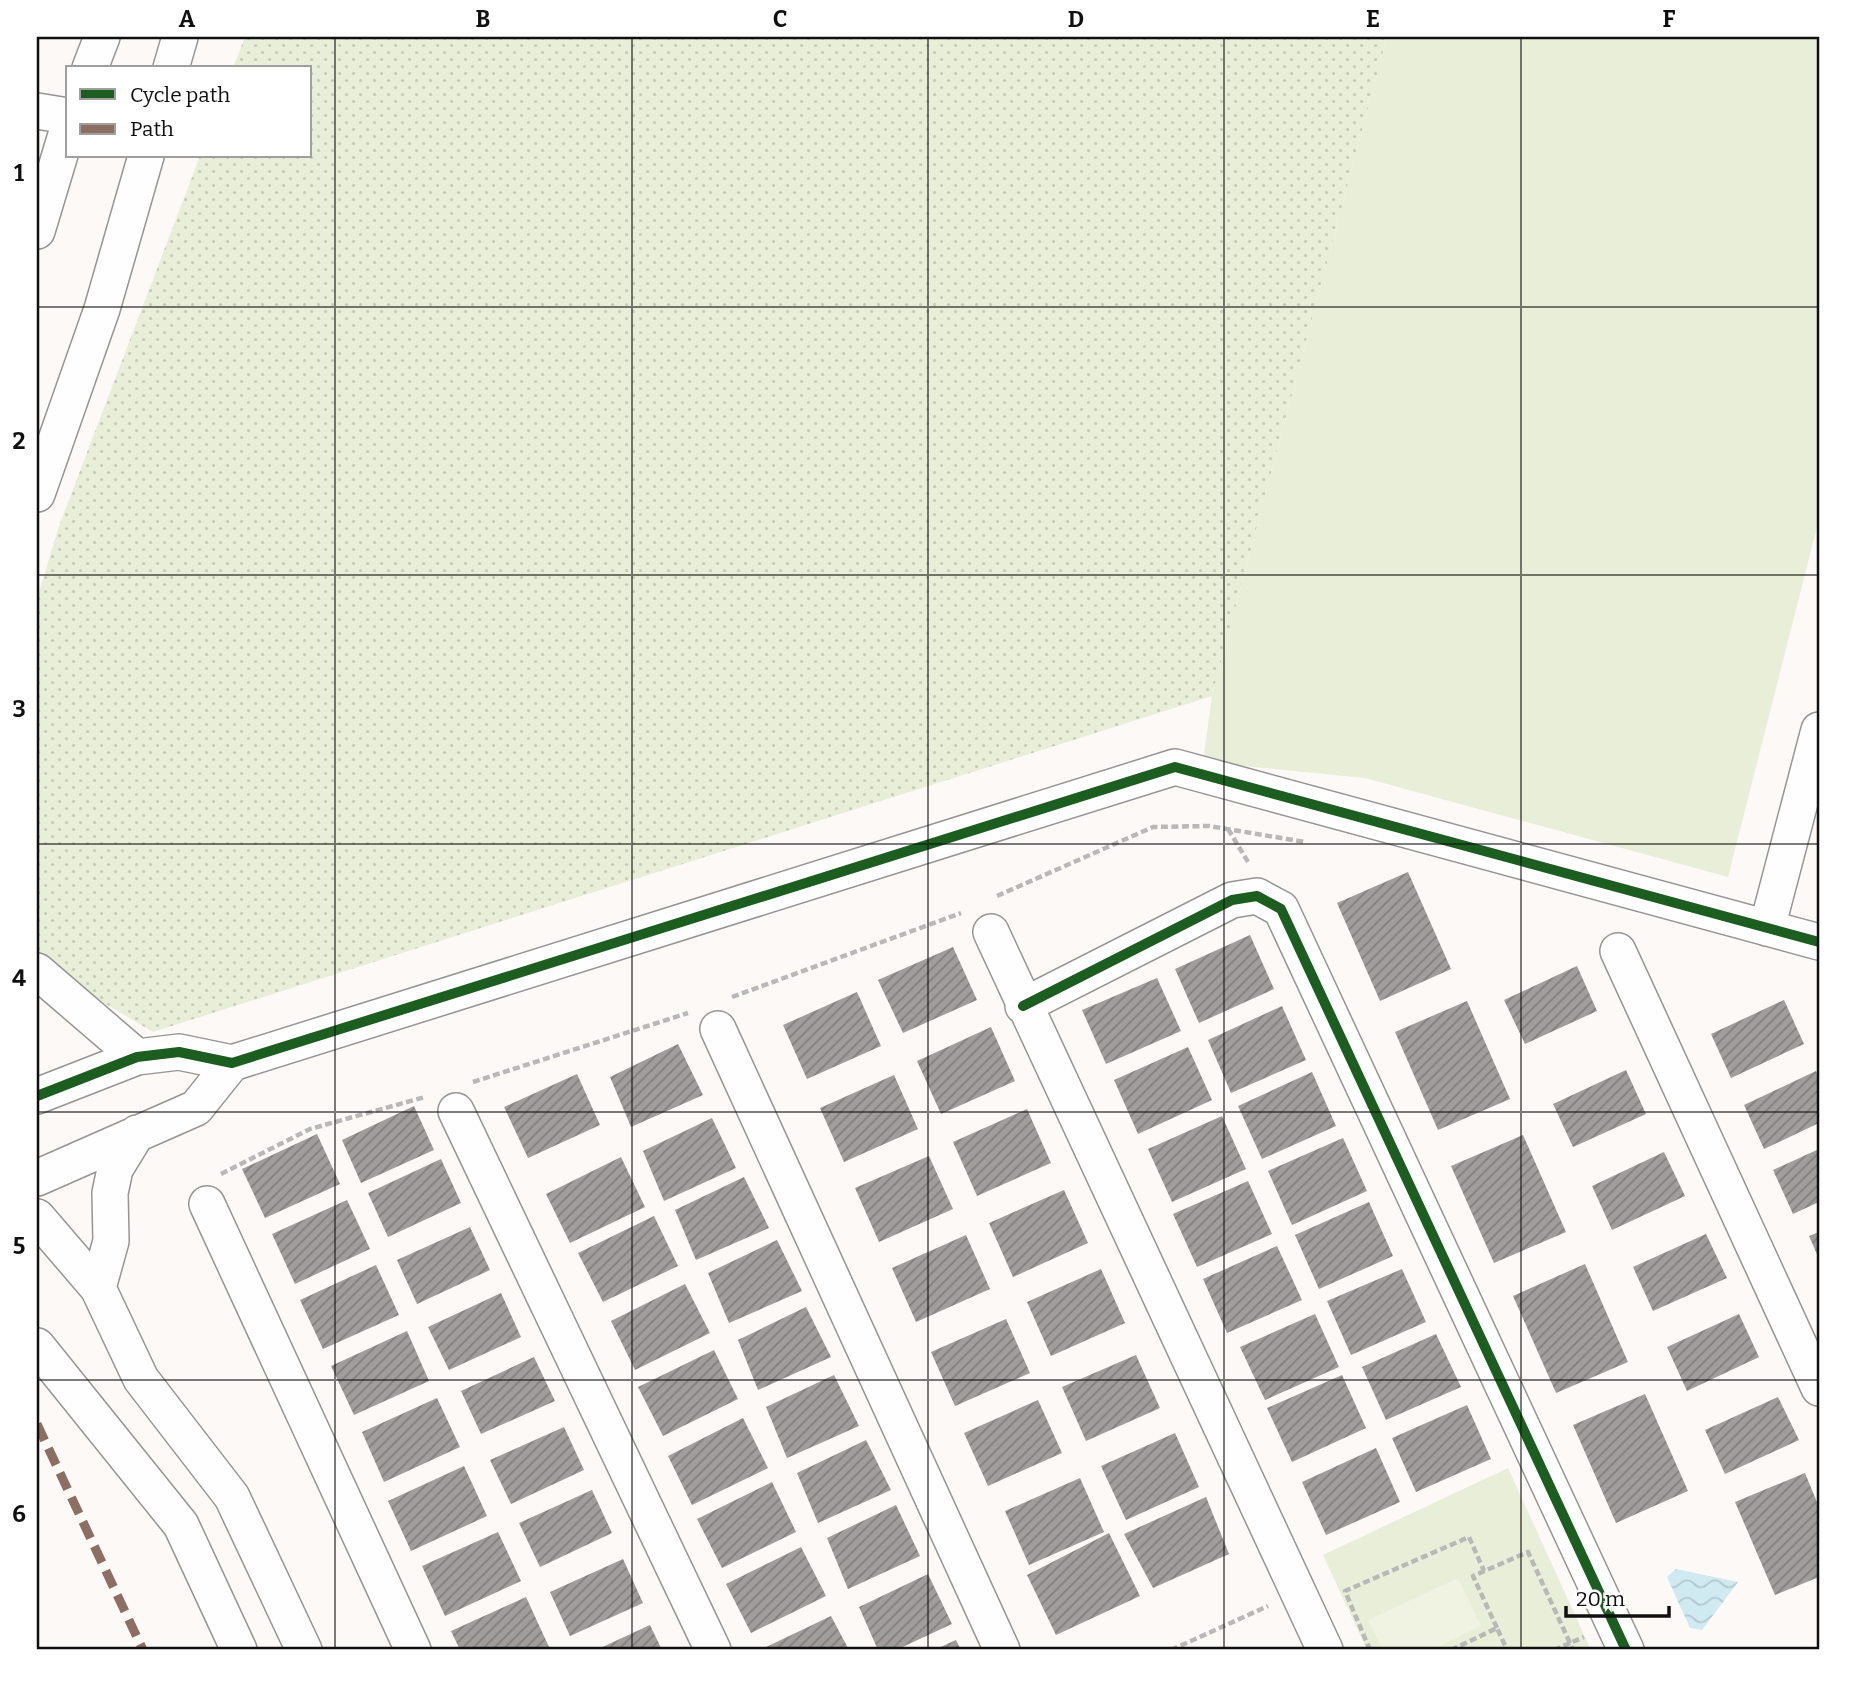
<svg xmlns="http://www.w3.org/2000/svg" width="1856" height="1687" font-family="Bitter,serif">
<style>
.grass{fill:url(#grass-dots)}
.park{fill:#e9eed8}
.pitch{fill:#f1f3e2}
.water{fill:url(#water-waves)}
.building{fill:url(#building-hatch)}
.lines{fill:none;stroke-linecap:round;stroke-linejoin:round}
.minor-casing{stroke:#969594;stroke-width:38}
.path{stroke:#b9b8b8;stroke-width:4.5;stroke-dasharray:7 3.5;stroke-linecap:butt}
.minor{stroke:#fffefe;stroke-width:35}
.quiet{stroke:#8d6e63;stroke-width:9;stroke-dasharray:18 9;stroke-linecap:butt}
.cycleway-casing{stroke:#fff;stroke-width:15}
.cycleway{stroke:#1b5e20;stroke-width:10}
.grid{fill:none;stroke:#101010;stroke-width:2;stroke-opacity:0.55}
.neatline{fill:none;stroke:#101010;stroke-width:2.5}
.grid-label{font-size:23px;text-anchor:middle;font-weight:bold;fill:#101010}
</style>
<defs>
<pattern id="grass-dots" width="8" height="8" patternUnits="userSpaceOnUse" patternTransform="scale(1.75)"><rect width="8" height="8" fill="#e9eed8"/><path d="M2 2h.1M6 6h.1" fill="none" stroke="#c7cbb8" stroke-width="1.8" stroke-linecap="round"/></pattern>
<pattern id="water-waves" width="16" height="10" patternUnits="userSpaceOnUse" patternTransform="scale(1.75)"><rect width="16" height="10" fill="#d0eaf2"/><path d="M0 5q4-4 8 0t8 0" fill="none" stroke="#b2c8ce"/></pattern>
<pattern id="building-hatch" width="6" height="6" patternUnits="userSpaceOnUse" patternTransform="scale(1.75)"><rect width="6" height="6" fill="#a09d9b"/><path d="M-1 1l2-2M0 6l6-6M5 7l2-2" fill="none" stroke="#817f7d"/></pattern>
</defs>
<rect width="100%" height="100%" fill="#fcf9f6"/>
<path class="grass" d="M245 37H1387L1212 696 153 1032 69 982 37 951V599L59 526 200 156H310V68H233Z"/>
<path class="park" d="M1387 37H1819V519L1728 877 1365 778 1203 762 1212 696Z
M1508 1468 1591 1650H1367L1323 1555Z"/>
<path class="pitch" d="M1458 1578 1481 1626 1431 1650H1383L1368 1620Z"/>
<path class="water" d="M1676 1569 1738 1582 1702 1630 1690 1628 1667 1577Z"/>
<path class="building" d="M1408 872 1451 969 1380 1001 1337 903Z
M1250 935 1274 989 1199 1023 1175 969Z
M953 947 977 1000 903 1033 878 980Z
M1577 966 1597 1011 1525 1044 1504 1000Z
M1157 978 1181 1031 1106 1064 1082 1010Z
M857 992 881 1046 807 1079 783 1025Z
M1784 1000 1804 1044 1731 1078 1711 1034Z
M1467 1001 1510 1099 1438 1130 1395 1032Z
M1282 1006 1306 1060 1231 1093 1208 1040Z
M991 1027 1015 1081 941 1114 917 1061Z
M678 1044 703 1095 631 1127 610 1077Z
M1188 1047 1212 1100 1138 1134 1114 1080Z
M1626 1070 1646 1114 1573 1147 1553 1104Z
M1816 1071 1819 1077V1123L1764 1149 1744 1105Z
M1312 1072 1336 1126 1262 1159 1238 1106Z
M577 1074 600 1125 528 1158 504 1107Z
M894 1075 918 1129 844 1162 820 1108Z
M414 1106 434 1150 361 1183 342 1140Z
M1027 1109 1051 1163 977 1196 953 1142Z
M1222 1116 1246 1169 1172 1202 1148 1149Z
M712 1118 736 1168 664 1201 643 1151Z
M317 1134 340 1184 265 1218 242 1169Z
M1523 1135 1566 1232 1494 1263 1451 1166Z
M1343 1138 1367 1191 1292 1225 1268 1171Z
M1819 1149V1202L1793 1214 1773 1170Z
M1664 1152 1685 1196 1612 1230 1592 1186Z
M929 1156 953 1209 879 1242 855 1188Z
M621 1157 645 1207 570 1243 546 1194Z
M441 1159 461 1203 388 1237 368 1193Z
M744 1177 769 1228 696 1260 675 1210Z
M1248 1181 1272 1234 1197 1267 1173 1214Z
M1064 1190 1088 1243 1013 1277 989 1223Z
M347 1200 370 1249 295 1284 272 1234Z
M1369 1202 1393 1256 1319 1289 1295 1235Z
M654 1216 678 1266 603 1302 578 1253Z
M470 1227 490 1270 417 1304 397 1260Z
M1819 1232V1259L1809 1236Z
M1706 1234 1727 1278 1653 1311 1633 1267Z
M966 1235 990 1289 916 1322 892 1268Z
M777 1240 802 1291 729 1323 708 1273Z
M1277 1246 1302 1300 1227 1333 1203 1279Z
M1585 1264 1628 1362 1556 1393 1513 1296Z
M376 1265 399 1315 323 1349 300 1300Z
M1101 1269 1125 1323 1051 1356 1027 1302Z
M1402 1269 1426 1322 1351 1355 1327 1301Z
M685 1284 710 1333 635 1370 611 1321Z
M501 1293 521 1337 449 1370 428 1327Z
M806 1307 831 1357 758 1390 738 1340Z
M1315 1314 1339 1367 1265 1400 1240 1347Z
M1739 1314 1759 1357 1687 1391 1667 1347Z
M1006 1319 1030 1373 955 1406 931 1352Z
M407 1331 429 1381 354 1415 331 1366Z
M1436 1334 1461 1387 1386 1420 1362 1367Z
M714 1350 738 1399 663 1436 638 1387Z
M1136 1355 1160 1408 1086 1441 1062 1387Z
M534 1357 555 1401 481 1434 461 1391Z
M834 1375 859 1426 787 1458 766 1407Z
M1342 1375 1366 1428 1292 1462 1267 1408Z
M1645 1394 1688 1491 1616 1523 1573 1425Z
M1778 1397 1799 1440 1725 1474 1705 1430Z
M437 1398 460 1447 384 1482 362 1432Z
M1038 1400 1062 1453 988 1486 964 1433Z
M1467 1405 1491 1459 1416 1492 1392 1438Z
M743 1418 768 1468 692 1505 668 1456Z
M564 1427 584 1470 511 1504 490 1460Z
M1175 1433 1199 1487 1126 1520 1101 1466Z
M866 1440 891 1490 818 1523 797 1473Z
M1376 1448 1400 1502 1326 1535 1302 1482Z
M464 1466 487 1516 411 1551 388 1501Z
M1805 1473 1819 1507V1577L1775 1595 1735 1502Z
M1080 1478 1104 1532 1029 1565 1005 1511Z
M772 1482 796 1532 722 1568 697 1519Z
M592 1490 612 1533 540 1567 519 1523Z
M1206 1497 1229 1554 1153 1588 1124 1534Z
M896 1505 920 1556 848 1589 827 1538Z
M498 1532 521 1581 445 1616 422 1566Z
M1109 1533 1140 1596 1056 1635 1027 1575Z
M801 1547 826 1596 751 1633 726 1584Z
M623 1559 643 1603 570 1636 550 1592Z
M928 1574 952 1624 896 1650H878L859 1607Z
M526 1597 549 1647 541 1650H460L451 1631Z
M831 1616 849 1650H760Z
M650 1625 662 1650H596Z
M956 1640 961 1650H934Z"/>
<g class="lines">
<defs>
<path id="minor" d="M90 68 102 37
M171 68 180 37
M37 111 68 116
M37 231 68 128
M37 494 102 309 146 156
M1767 928 1819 730
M991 932 1325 1650
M1618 951 1819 1388
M37 971 137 1057
M1023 1006 1232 900 1257 896 1281 909 1626 1650
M718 1029 1002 1650
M37 1096 137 1057 179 1052 232 1063 1175 767 1819 942
M456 1111 713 1650
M37 1178 196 1108 232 1063
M207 1204 413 1650
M37 1217 98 1288 141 1379 232 1497 304 1650
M98 1288 111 1241 110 1193 115 1169 137 1133
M37 1346 181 1525 239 1650"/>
</defs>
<use href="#minor" class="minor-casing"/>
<path class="path" d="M1228 829 1248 862
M997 896 1153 827 1209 826 1305 842
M732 997 961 913
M473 1082 688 1013
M221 1174 310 1129 425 1097
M1497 1628 1473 1576 1528 1552 1570 1643 1584 1637
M1171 1650 1268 1606
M1370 1650 1345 1591 1469 1537 1484 1571
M1451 1650 1497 1628 1507 1650
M1554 1650 1570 1643 1573 1650"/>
<use href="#minor" class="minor"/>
<path class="quiet" d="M37 1424 143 1650"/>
<defs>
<path id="cycleway" d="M1023 1006 1232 900 1257 896 1281 909 1626 1650
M37 1096 137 1057 179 1052 232 1063 1175 767 1819 942"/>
</defs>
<use href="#cycleway" class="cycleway-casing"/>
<use href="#cycleway" class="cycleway"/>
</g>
<path class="grid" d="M335 37V1650M632 37V1650M928 37V1650M1224 37V1650M1521 37V1650M37 307H1819M37 575H1819M37 844H1819M37 1112H1819M37 1380H1819"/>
<rect width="1856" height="1687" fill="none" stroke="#ffffff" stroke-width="77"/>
<rect x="66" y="66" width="245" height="91" fill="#ffffff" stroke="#9f9f9f" stroke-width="2"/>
<rect x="80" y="89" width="35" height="10" fill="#1b5e20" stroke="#9f9f9f" stroke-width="2"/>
<text x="130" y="102" font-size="21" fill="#101010">Cycle path</text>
<rect x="80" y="124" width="35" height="10" fill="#8d6e63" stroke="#9f9f9f" stroke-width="2"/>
<text x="130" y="136" font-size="21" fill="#101010">Path</text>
<path d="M1566 1606v10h103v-10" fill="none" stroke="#101010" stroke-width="3.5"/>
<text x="1576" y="1606" font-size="21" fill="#101010" stroke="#ffffff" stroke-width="5" paint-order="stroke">20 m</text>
<rect x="38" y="38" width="1780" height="1610" class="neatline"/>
<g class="grid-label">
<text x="187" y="27">A</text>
<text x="483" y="27">B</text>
<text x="780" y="27">C</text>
<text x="1076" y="27">D</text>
<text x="1373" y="27">E</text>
<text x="1669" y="27">F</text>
<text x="19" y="181">1</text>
<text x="19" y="449">2</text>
<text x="19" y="717">3</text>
<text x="19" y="986">4</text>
<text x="19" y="1254">5</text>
<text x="19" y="1522">6</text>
</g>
</svg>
